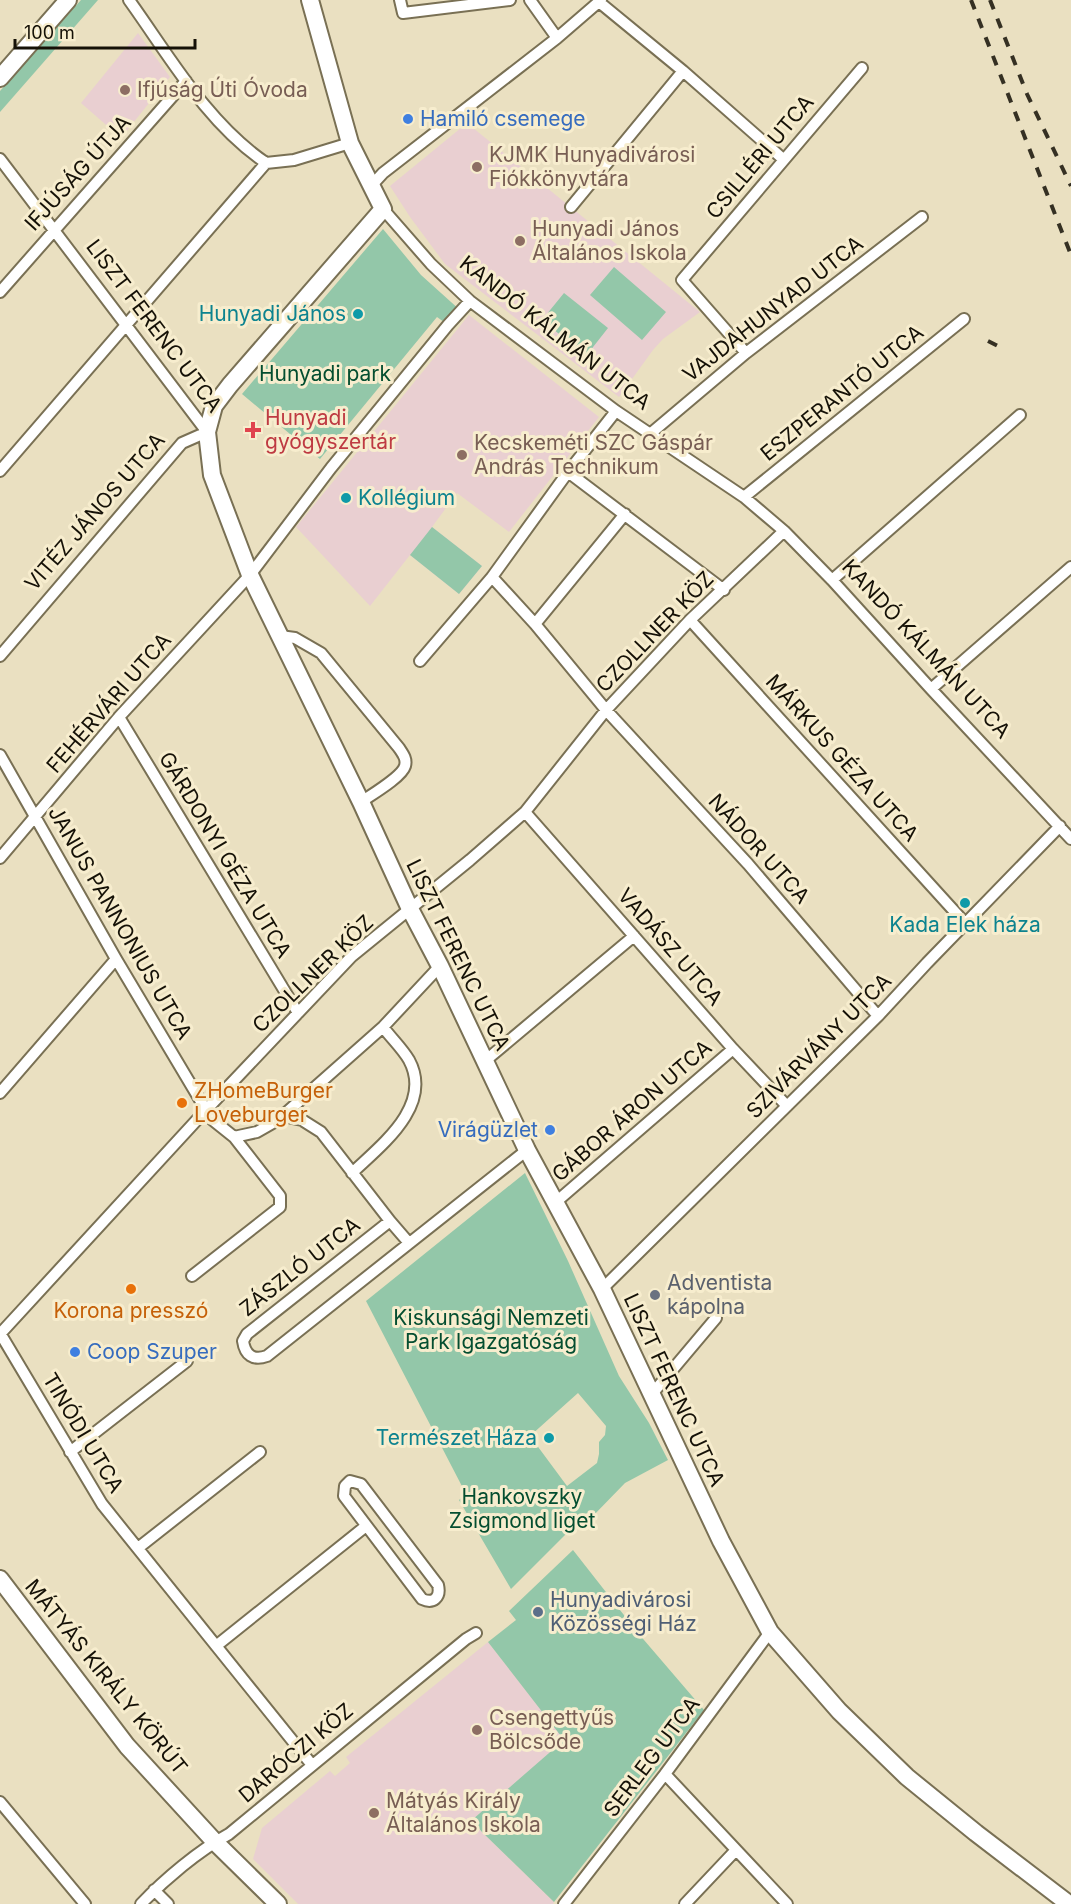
<svg xmlns="http://www.w3.org/2000/svg" width="1071" height="1904" font-family="Inter,sans-serif">
<style>
.education{fill:#e9cfd1}
.green{fill:#93c7a9;fill-rule:evenodd}
.lines{fill:none;stroke-linecap:round;stroke-linejoin:round}
.street-casing{stroke:#797054;stroke-width:14}
.secondary-casing{stroke:#797054;stroke-width:20}
.street{stroke:#fff;stroke-width:10}
.secondary{stroke:#fff;stroke-width:16}
.rail{stroke:#353023;stroke-width:4;stroke-dasharray:10 10;stroke-linecap:butt}
.education-dot{fill:#8d6e63;stroke:#f7edce;stroke-width:2}
.shop-dot{fill:#3f7fe0;stroke:#f7edce;stroke-width:2}
.culture-dot{fill:#0f9aa8;stroke:#f7edce;stroke-width:2}
.health-dot{fill:#e0444e;stroke:#f7edce;stroke-width:2}
.food-dot{fill:#e8710a;stroke:#f7edce;stroke-width:2}
.worship-dot{fill:#6b7280;stroke:#f7edce;stroke-width:2}
.service-dot{fill:#5c6f8a;stroke:#f7edce;stroke-width:2}
.labels{text-anchor:middle;stroke-width:6;stroke-linejoin:round;paint-order:stroke}
.education-label{font-size:21px;fill:#785e54;stroke:#f7edce;text-anchor:start}
.shop-label{font-size:21px;fill:#366cbe;stroke:#f7edce;text-anchor:start}
.street-label{font-size:21px;fill:#151107;stroke:#f7edce}
.culture-label{font-size:21px;fill:#0d838f;stroke:#f7edce;text-anchor:end}
.park-label{font-size:21px;fill:#044e30;stroke:#f7edce}
.health-label{font-size:21px;fill:#be3a42;stroke:#f7edce;text-anchor:start}
.food-label{font-size:21px;fill:#c56008;stroke:#f7edce;text-anchor:start}
.worship-label{font-size:21px;fill:#5b616d;stroke:#f7edce;text-anchor:start}
.service-label{font-size:21px;fill:#4e5e75;stroke:#f7edce;text-anchor:start}
</style>
<rect width="100%" height="100%" fill="#eae0c1"/>
<path class="education" d="M138 33 170 77 121 138 81 103Z
M467 123 700 312 663 339 653 350 619 397 445 264 410 217 390 186Z
M469 315 599 417 509 532 457 493 432 527 482 566 459 594 410 555 370 606 296 527Z
M488 1642 565 1740 472 1820 482 1832 554 1902 553 1904H298L253 1859 262 1828 330 1771 335 1776 350 1763 346 1757Z"/>
<path class="green" d="M81 0H98L0 112V91Z
M383 229 421 275 461 311 448 325 437 317 320 459 242 394Z
M614 267 666 312 642 340 590 295Z
M564 293 608 328 586 356 542 320Z
M432 527 482 566 459 594 410 555Z
M525 1173 568 1261 619 1376 649 1423 668 1460 625 1483 591 1518 587 1513 511 1589 459 1500 466 1494 366 1301ZM578 1393 606 1426 605 1435 599 1442V1454L597 1463 567 1486 530 1436Z
M573 1550 638 1633 704 1710 554 1902 482 1832 472 1820 564 1740 488 1642 516 1620 509 1611Z"/>
<g class="lines">
<defs>
<path id="street" d="M129 0C170 57 207 123 266 163L294 160 350 143
M400 0 403 13 510 0
M530 0 557 38
M599 2 683 71 783 159
M0 159 207 432 182 443 0 656
M371 186 383 173 557 38 601 0
M571 207 683 71
M383 209 431 264 470 301 616 411 744 497 784 531 832 580 931 689 1071 839
M0 292 186 81
M746 353 682 280 862 68
M650 434 746 353 922 217
M0 471 266 163
M568 472 724 590
M744 497 964 319
M492 577 535 624 606 710 748 864 878 1016
M832 580 1020 415
M690 620 965 923
M535 624 625 514
M280 636 295 638 321 653 399 748C403 754 407 759 405 766 402 777 371 795 361 802
M420 661 492 577 568 472 616 411
M931 689 1071 567
M119 717 298 1013
M0 755 116 959 206 1110
M525 812 733 1049 787 1106
M0 858 119 717 250 575 331 468 448 325 470 301
M485 1061 634 936
M0 1093 116 959
M282 1116 302 1120 321 1132 390 1221
M234 1137 257 1132 278 1120 383 1027 440 966
M352 1173C380 1146 434 1106 409 1060 402 1048 391 1038 383 1027
M556 1202 733 1049
M409 1243 390 1221 247 1334 243 1341C245 1355 253 1361 267 1356L527 1150
M192 1276 280 1207V1196L234 1137 204 1113
M602 1289 878 1016 927 963 1060 826
M0 1333 102 1504 312 1765
M0 1334 206 1110 352 956 470 860 525 812 606 710 690 620 784 531
M652 1394 716 1318
M70 1452 187 1361
M350 1481 361 1484 438 1585C441 1598 433 1604 422 1599L344 1496 345 1486Z
M138 1548 260 1452
M216 1646 366 1526
M665 1774 787 1904
M0 1802 85 1904
M154 1890 168 1904
M141 1904C165 1879 198 1851 229 1834L466 1639 476 1633
M564 1904 665 1774 770 1632
M685 1904 736 1850"/>
<path id="secondary" d="M310 0 350 143 383 209 230 385 214 406 207 432 212 475 250 575 361 802 410 909 440 966 527 1150 602 1289 721 1541 770 1632 839 1711 907 1777 976 1833 1069 1904
M0 78 68 0
M0 1579 127 1746 215 1842 278 1904"/>
</defs>
<use href="#street" class="street-casing"/>
<use href="#secondary" class="secondary-casing"/>
<use href="#street" class="street"/>
<use href="#secondary" class="secondary"/>
<path class="rail" d="M971 0 1071 255
M990 0 1027 94 1071 186
M988 341 998 346"/>
</g>
<g class="education-dot">
<circle cx="125" cy="90" r="6"/>
<circle cx="477" cy="167" r="6"/>
<circle cx="520" cy="241" r="6"/>
<circle cx="462" cy="455" r="6"/>
<circle cx="477" cy="1730" r="6"/>
<circle cx="374" cy="1813" r="6"/>
</g>
<g class="shop-dot">
<circle cx="408" cy="119" r="6"/>
<circle cx="550" cy="1130" r="6"/>
<circle cx="75" cy="1352" r="6"/>
</g>
<g class="culture-dot">
<circle cx="358" cy="314" r="6"/>
<circle cx="346" cy="498" r="6"/>
<circle cx="965" cy="903" r="6"/>
<circle cx="549" cy="1438" r="6"/>
</g>
<path class="health-dot" d="M250 421h6v6h6v6h-6v6h-6v-6h-6v-6h6z"/>
<g class="food-dot">
<circle cx="182" cy="1103" r="6"/>
<circle cx="131" cy="1289" r="6"/>
</g>
<circle class="worship-dot" cx="655" cy="1295" r="6"/>
<circle class="service-dot" cx="538" cy="1612" r="6"/>
<g class="labels">
<g class="education-label">
<text x="137" y="97">Ifjúság Úti Óvoda</text>
<text x="489" y="162">KJMK Hunyadivárosi<tspan x="489" dy="24">Fiókkönyvtára</tspan></text>
<text x="532" y="236">Hunyadi János<tspan x="532" dy="24">Általános Iskola</tspan></text>
<text x="474" y="450">Kecskeméti SZC Gáspár<tspan x="474" dy="24">András Technikum</tspan></text>
<text x="489" y="1725">Csengettyűs<tspan x="489" dy="24">Bölcsőde</tspan></text>
<text x="386" y="1808">Mátyás Király<tspan x="386" dy="24">Általános Iskola</tspan></text>
</g>
<g class="shop-label">
<text x="420" y="126">Hamiló csemege</text>
<text x="538" y="1137" text-anchor="end">Virágüzlet</text>
<text x="87" y="1359">Coop Szuper</text>
</g>
<g class="street-label">
<text transform="translate(760 157) rotate(-50)" y="7">CSILLÉRI UTCA</text>
<text transform="translate(78 173) rotate(-48)" y="7">IFJÚSÁG ÚTJA</text>
<text transform="translate(773 309) rotate(-38)" y="7">VAJDAHUNYAD UTCA</text>
<text transform="translate(154 326) rotate(53)" y="7">LISZT FERENC UTCA</text>
<text transform="translate(555 333) rotate(38)" y="7">KANDÓ KÁLMÁN UTCA</text>
<text transform="translate(842 393) rotate(-39)" y="7">ESZPERANTÓ UTCA</text>
<text transform="translate(95 512) rotate(-49)" y="7">VITÉZ JÁNOS UTCA</text>
<text transform="translate(655 632) rotate(-46)" y="7">CZOLLNER KÖZ</text>
<text transform="translate(926 649) rotate(47)" y="7">KANDÓ KÁLMÁN UTCA</text>
<text transform="translate(109 703) rotate(-49)" y="7">FEHÉRVÁRI UTCA</text>
<text transform="translate(842 758) rotate(48)" y="7">MÁRKUS GÉZA UTCA</text>
<text transform="translate(759 849) rotate(48)" y="7">NÁDOR UTCA</text>
<text transform="translate(225 855) rotate(59)" y="7">GÁRDONYI GÉZA UTCA</text>
<text transform="translate(120 923) rotate(60)" y="7">JANUS PANNONIUS UTCA</text>
<text transform="translate(670 947) rotate(49)" y="7">VADÁSZ UTCA</text>
<text transform="translate(458 955) rotate(64)" y="7">LISZT FERENC UTCA</text>
<text transform="translate(313 974) rotate(-44)" y="7">CZOLLNER KÖZ</text>
<text transform="translate(819 1046) rotate(-45)" y="7">SZIVÁRVÁNY UTCA</text>
<text transform="translate(632 1111) rotate(-41)" y="7">GÁBOR ÁRON UTCA</text>
<text transform="translate(300 1267) rotate(-38)" y="7">ZÁSZLÓ UTCA</text>
<text transform="translate(674 1390) rotate(65)" y="7">LISZT FERENC UTCA</text>
<text transform="translate(83 1433) rotate(59)" y="7">TINÓDI UTCA</text>
<text transform="translate(106 1677) rotate(51)" y="7">MÁTYÁS KIRÁLY KÖRÚT</text>
<text transform="translate(296 1753) rotate(-40)" y="7">DARÓCZI KÖZ</text>
<text transform="translate(652 1757) rotate(-53)" y="7">SERLEG UTCA</text>
</g>
<g class="culture-label">
<text x="346" y="321">Hunyadi János</text>
<text x="358" y="505" text-anchor="start">Kollégium</text>
<text x="965" y="932" text-anchor="middle">Kada Elek háza</text>
<text x="537" y="1445">Természet Háza</text>
</g>
<g class="park-label">
<text x="325" y="381">Hunyadi park</text>
<text x="491" y="1325">Kiskunsági Nemzeti<tspan x="491" dy="24">Park Igazgatóság</tspan></text>
<text x="522" y="1504">Hankovszky<tspan x="522" dy="24">Zsigmond liget</tspan></text>
</g>
<g class="health-label">
<text x="265" y="425">Hunyadi<tspan x="265" dy="24">gyógyszertár</tspan></text>
</g>
<g class="food-label">
<text x="194" y="1098">ZHomeBurger<tspan x="194" dy="24">Loveburger</tspan></text>
<text x="131" y="1318" text-anchor="middle">Korona presszó</text>
</g>
<g class="worship-label">
<text x="667" y="1290">Adventista<tspan x="667" dy="24">kápolna</tspan></text>
</g>
<g class="service-label">
<text x="550" y="1607">Hunyadivárosi<tspan x="550" dy="24">Közösségi Ház</tspan></text>
</g>
</g>
<path d="M15 39v9h180v-9" fill="none" stroke="#151107" stroke-width="3"/>
<text x="24" y="39" font-size="18" fill="#151107" stroke="#f7edce" stroke-width="4.5" paint-order="stroke">100 m</text>
</svg>
